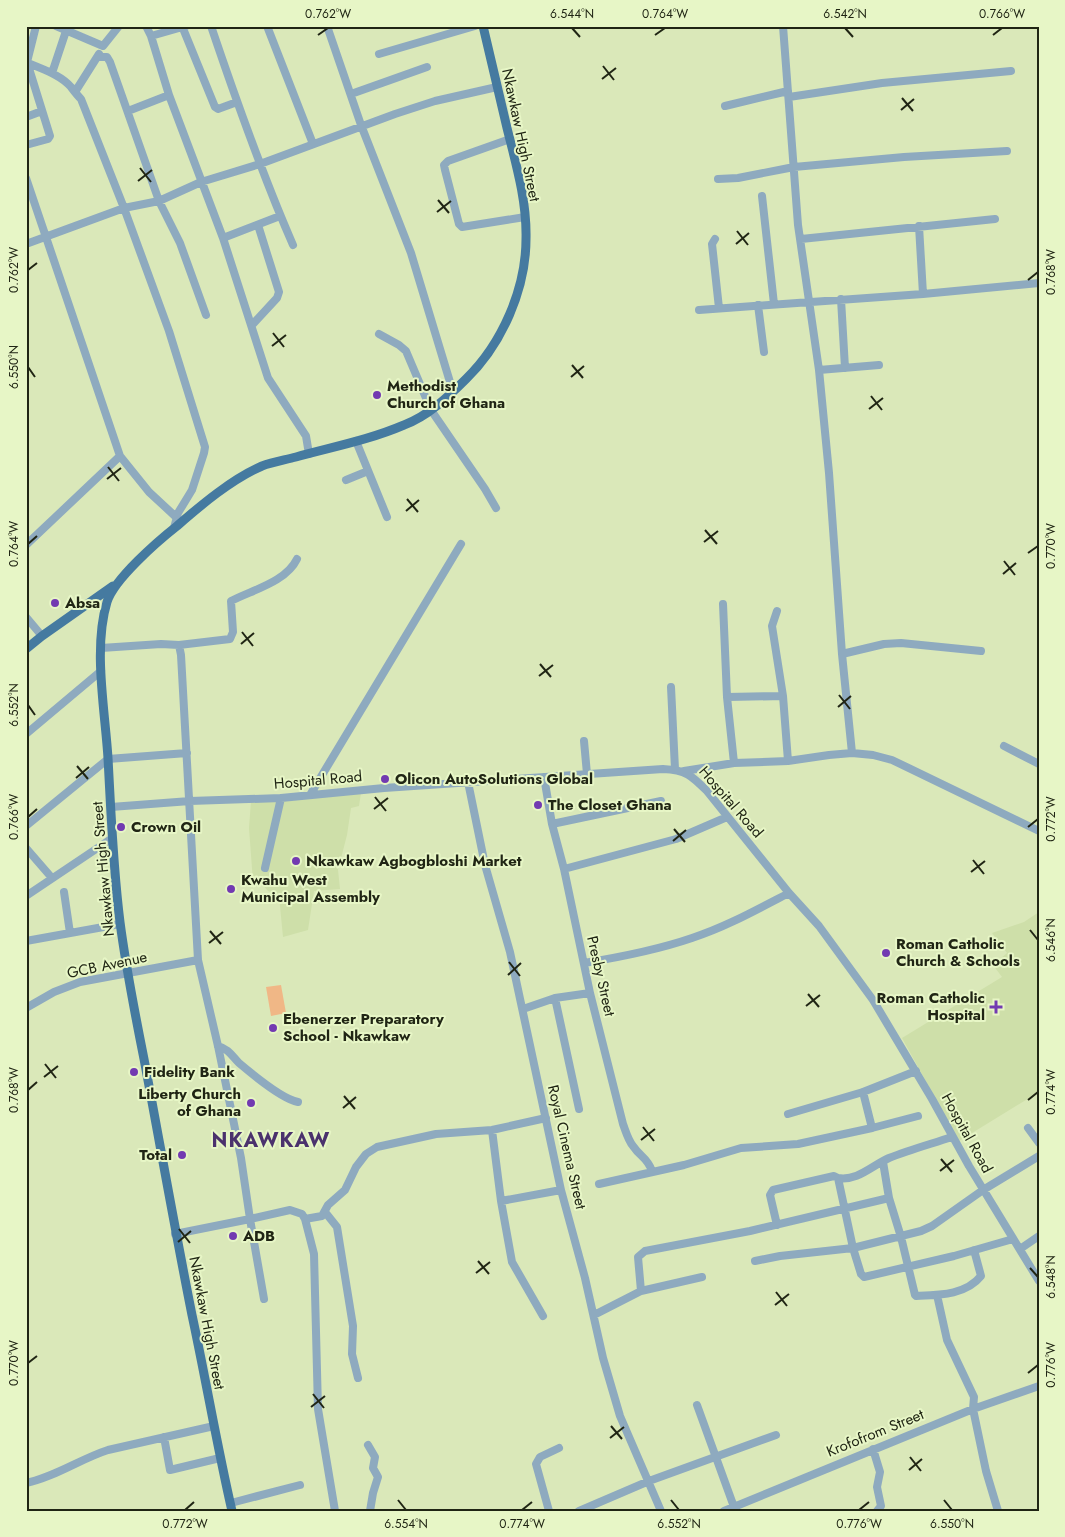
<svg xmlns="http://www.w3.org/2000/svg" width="1065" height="1537" font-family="Jost,sans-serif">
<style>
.built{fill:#cedfa9}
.green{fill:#f0b786}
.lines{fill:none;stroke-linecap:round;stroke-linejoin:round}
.minor{stroke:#8eaabf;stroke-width:8}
.major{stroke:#457aa0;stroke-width:9}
.ticks{fill:none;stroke:#202514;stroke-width:2}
.poi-dot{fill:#723ab1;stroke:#e7f6c6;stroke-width:2}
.labels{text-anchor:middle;stroke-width:4;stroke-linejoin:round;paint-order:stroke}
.street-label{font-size:15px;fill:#202514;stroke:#e7f6c6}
.poi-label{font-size:15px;font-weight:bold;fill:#202514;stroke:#e7f6c6;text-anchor:start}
.district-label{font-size:20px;font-weight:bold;letter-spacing:1px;fill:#4b326d;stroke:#e7f6c6}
.neatline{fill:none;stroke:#202514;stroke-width:2}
.ticks-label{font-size:12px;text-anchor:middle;fill:#202514}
</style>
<rect width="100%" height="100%" fill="#dae8b9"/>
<path class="built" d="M361 793 359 806 351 808 347 835 338 870 340 889 314 891 308 930 283 937 279 896 268 891 263 885 253 882 249 828 251 801Z
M1039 912V1092L959 1141 902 1038 1002 977 993 965 1007 953 992 933 1024 922Z"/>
<path class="green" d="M281 985 286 1013 271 1016 266 987Z"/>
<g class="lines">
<path class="minor" d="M56 26 103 46 119 26
M146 26 151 36 169 95 223 238 268 378 306 436 309 454
M182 26 215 107 218 109 237 102
M211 26C236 100 262 174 293 245
M267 26 313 144
M327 26 361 125 411 253 453 392
M151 36 186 26
M379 54 475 26
M98 57H107L110 62 159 201 180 243 206 315
M26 62C41 69 60 74 71 87 74 91 77 95 81 99L124 208 169 331 205 447 204 453 192 490 178 513 174 528
M52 73 66 31
M75 92 99 54
M351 94 427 67
M789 97 882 83 1011 71
M725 106 788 91
M128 111 169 95
M26 117 42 111
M510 139 448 161 444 165 445 170 459 224 462 227 525 217
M26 145 48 139 50 136 27 62 36 26
M26 178 120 456 149 492 176 517
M718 179 738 178 794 167 904 157 1007 151
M762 196 774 304
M919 226 923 294
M223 238 280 216
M715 239 712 244 719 308
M801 239 995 219
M26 244 124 208 159 201 201 182 260 164 395 114 435 101 497 87
M841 299 845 368
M758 305 764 352
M699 310 923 294 1039 283
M252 325 277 298 279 292 258 225
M379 334 399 345 406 351 431 410 485 489 496 508
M819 370 879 365
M356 441 387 517
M346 480 368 471
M26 545 120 456
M723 604 727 697 734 763
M777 611 772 626 783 696 788 761
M26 617 42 636
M179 645 230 639 233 632 231 601C252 590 286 582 297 559
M101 648 161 644 179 645 181 655 198 960 218 1046 241 1158 250 1219 175 1234
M842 654 884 644 901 643 981 651
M671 687 675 769
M727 697 783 696
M26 734 101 671
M584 741 587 774
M1004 746 1039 764
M852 753 873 755 892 760 1039 831
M684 771 734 763 788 761 829 755 852 753 842 654 829 473 819 370 798 225 783 26
M544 777 552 824 564 869 590 993 623 1124C626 1132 628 1140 633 1146 641 1158 647 1157 652 1171
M468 782 485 865 510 952 561 1190 585 1278 603 1358 620 1416 661 1511
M310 795 461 544
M111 807 190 801 281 798 384 788 663 769C686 770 691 775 707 791L789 893 819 926 873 1000 932 1099 969 1166 1039 1281
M552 824 661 801
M26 826 108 759 187 753
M26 848 52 878
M265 868 281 798
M564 869 676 839 727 817
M64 892 70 933
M26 896 111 839
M26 941 120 924
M584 963C621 957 657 950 692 938 726 927 758 909 789 893
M555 998 579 1109
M26 1008 54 992 80 982 198 960
M523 1009 555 998 590 993
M218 1046C229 1049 232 1056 239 1063 252 1074 283 1099 298 1102
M863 1092 872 1128
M788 1114 863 1092 916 1071
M1028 1128 1039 1143
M492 1130 501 1201 561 1190
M883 1162 889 1198 901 1237 915 1295 916 1296C939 1295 966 1295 981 1276L974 1250
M838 1178C858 1181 871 1166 889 1158 909 1150 931 1144 952 1137
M599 1184 684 1165 741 1148 798 1144 872 1128 918 1116
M501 1201 512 1262 543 1316
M325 1212 337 1227 353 1326 352 1354 358 1378
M305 1219 322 1216 328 1205 345 1190 356 1167 366 1154 377 1147 436 1134 492 1130 546 1118
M777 1225 770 1195 773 1190 834 1176 838 1178 853 1248 861 1274 864 1277 954 1256 1013 1239
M1020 1249 1039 1236
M755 1261 780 1256 853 1248 921 1231 932 1226 983 1190 1039 1156
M641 1291 638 1257 645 1251 750 1231 889 1198
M937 1295 947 1340 974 1397 973 1409 986 1471 998 1511
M264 1299 250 1219 290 1210 302 1214 305 1219 314 1254 318 1409 335 1511
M594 1315 641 1291 702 1277
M697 1405 734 1507
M164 1437 170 1470 220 1458
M368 1445 375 1457 373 1468 378 1477 373 1493 370 1511
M873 1449 880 1472 877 1487 881 1506 877 1511
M26 1483C55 1477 80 1459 108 1450L214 1426
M231 1503 300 1485
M549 1511 536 1464 540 1457 559 1448
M579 1511 649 1481 776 1435
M724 1511 973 1409 1039 1386"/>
<path class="major" d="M26 649 42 636 113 586
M232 1511C217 1446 206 1380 192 1315 175 1230 160 1144 144 1059 135 1014 126 968 120 922 113 867 111 813 108 758 105 710 93 648 107 602 114 579 158 541 177 526 201 505 232 479 262 466 273 462 285 460 296 457 332 447 369 440 404 425 428 416 448 397 466 379 502 344 526 289 526 239 527 201 516 164 507 128 499 94 491 60 483 26"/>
</g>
<path class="ticks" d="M572 28 580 37M845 28 853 37M318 35 328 28M655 35 665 28M993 35 1002 28M603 66 614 80M602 79 616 68M902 98 913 111M901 110 914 99M140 168 151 182M138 181 152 170M438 200 449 213M437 212 451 201M737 231 748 245M736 244 749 233M28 270 37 263M1028 280 1038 272M273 333 284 347M272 346 286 335M572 365 583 378M28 367 35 377M571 377 584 366M871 396 882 410M869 409 883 398M108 467 119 481M107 479 121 468M407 499 418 512M406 511 419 500M705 530 717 544M704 542 718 531M28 544 37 536M1028 553 1038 546M1004 561 1015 575M1003 574 1016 563M242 632 253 646M241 644 254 633M540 664 551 677M539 676 553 665M839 695 850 709M28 705 35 715M838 707 851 696M77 766 88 779M76 778 89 767M375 797 386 811M374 809 388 798M28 817 37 809M1028 827 1038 819M674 829 685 842M673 841 686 830M973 860 984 874M971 872 985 861M1030 930 1038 940M210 931 221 944M209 943 223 932M509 962 520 976M508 975 521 963M808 994 819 1007M806 1006 820 995M45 1064 56 1078M44 1077 58 1066M28 1090 37 1082M344 1096 355 1109M1028 1100 1038 1092M343 1108 356 1097M643 1127 654 1141M641 1140 655 1129M941 1159 952 1172M940 1171 954 1160M179 1229 190 1243M178 1242 191 1231M478 1261 489 1274M1030 1268 1038 1277M476 1273 490 1262M776 1292 787 1306M775 1305 789 1294M28 1363 37 1356M1028 1373 1038 1365M313 1394 324 1408M311 1407 325 1396M611 1426 622 1439M610 1438 624 1427M910 1457 921 1471M909 1470 922 1459M398 1500 406 1510M671 1500 679 1510M944 1500 952 1510M185 1510 194 1502M522 1510 532 1502M859 1510 869 1502"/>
<g class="poi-dot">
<circle cx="377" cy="395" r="5"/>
<circle cx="55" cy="603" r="5"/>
<circle cx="385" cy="779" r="5"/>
<circle cx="538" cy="805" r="5"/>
<circle cx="121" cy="827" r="5"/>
<circle cx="296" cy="861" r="5"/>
<circle cx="231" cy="889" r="5"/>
<circle cx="886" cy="953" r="5"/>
<path d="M993.5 999.5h5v5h5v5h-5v5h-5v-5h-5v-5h5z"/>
<circle cx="273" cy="1028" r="5"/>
<circle cx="134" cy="1072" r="5"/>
<circle cx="251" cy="1103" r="5"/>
<circle cx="182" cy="1155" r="5"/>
<circle cx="233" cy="1236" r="5"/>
</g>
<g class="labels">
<g class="street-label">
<text transform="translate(521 135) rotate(78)" y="5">Nkawkaw High Street</text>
<text transform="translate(318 780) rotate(-5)" y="5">Hospital Road</text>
<text transform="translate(731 802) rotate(49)" y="5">Hospital Road</text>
<text transform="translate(103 869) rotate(-95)" y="5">Nkawkaw High Street</text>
<text transform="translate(107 965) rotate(-12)" y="5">GCB Avenue</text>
<text transform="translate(601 976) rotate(77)" y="5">Presby Street</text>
<text transform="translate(967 1133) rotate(61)" y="5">Hospital Road</text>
<text transform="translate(567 1147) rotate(77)" y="5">Royal Cinema Street</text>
<text transform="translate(207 1323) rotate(79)" y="5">Nkawkaw High Street</text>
<text transform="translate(875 1433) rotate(-22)" y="5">Krofofrom Street</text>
</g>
<g class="poi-label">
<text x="387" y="391">Methodist<tspan x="387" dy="17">Church of Ghana</tspan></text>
<text x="65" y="608">Absa</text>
<text x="395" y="784">Olicon AutoSolutions Global</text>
<text x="548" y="810">The Closet Ghana</text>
<text x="131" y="832">Crown Oil</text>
<text x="306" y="866">Nkawkaw Agbogbloshi Market</text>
<text x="241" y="885">Kwahu West<tspan x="241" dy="17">Municipal Assembly</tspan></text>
<text x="896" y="949">Roman Catholic<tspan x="896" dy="17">Church &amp; Schools</tspan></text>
<text x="985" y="1003" text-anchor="end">Roman Catholic<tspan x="985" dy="17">Hospital</tspan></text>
<text x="283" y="1024">Ebenerzer Preparatory<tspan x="283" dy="17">School - Nkawkaw</tspan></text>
<text x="144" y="1077">Fidelity Bank</text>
<text x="241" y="1099" text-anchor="end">Liberty Church<tspan x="241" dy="17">of Ghana</tspan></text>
<text x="172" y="1160" text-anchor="end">Total</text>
<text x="243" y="1241">ADB</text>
</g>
<g class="district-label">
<text x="271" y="1147">NKAWKAW</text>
</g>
</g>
<rect width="1065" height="1537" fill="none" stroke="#e7f6c6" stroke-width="55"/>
<rect x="28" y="28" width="1010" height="1482" class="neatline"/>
<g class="ticks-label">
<text x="328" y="18">0.762°W</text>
<text x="572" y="18">6.544°N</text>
<text x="665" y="18">0.764°W</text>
<text x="845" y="18">6.542°N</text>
<text x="1002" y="18">0.766°W</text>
<text transform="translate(14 270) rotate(-90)" y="4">0.762°W</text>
<text transform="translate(1051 272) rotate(-90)" y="4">0.768°W</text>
<text transform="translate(14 367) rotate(-90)" y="4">6.550°N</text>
<text transform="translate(14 544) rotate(-90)" y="4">0.764°W</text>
<text transform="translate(1051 546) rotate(-90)" y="4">0.770°W</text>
<text transform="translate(14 705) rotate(-90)" y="4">6.552°N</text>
<text transform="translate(14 817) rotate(-90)" y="4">0.766°W</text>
<text transform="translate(1051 819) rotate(-90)" y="4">0.772°W</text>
<text transform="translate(1051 940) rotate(-90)" y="4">6.546°N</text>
<text transform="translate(14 1090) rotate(-90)" y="4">0.768°W</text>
<text transform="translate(1051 1092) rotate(-90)" y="4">0.774°W</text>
<text transform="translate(1051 1277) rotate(-90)" y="4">6.548°N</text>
<text transform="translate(14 1363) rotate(-90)" y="4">0.770°W</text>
<text transform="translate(1051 1365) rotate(-90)" y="4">0.776°W</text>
<text x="185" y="1528">0.772°W</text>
<text x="406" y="1528">6.554°N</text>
<text x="522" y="1528">0.774°W</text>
<text x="679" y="1528">6.552°N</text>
<text x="859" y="1528">0.776°W</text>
<text x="952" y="1528">6.550°N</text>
</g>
</svg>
